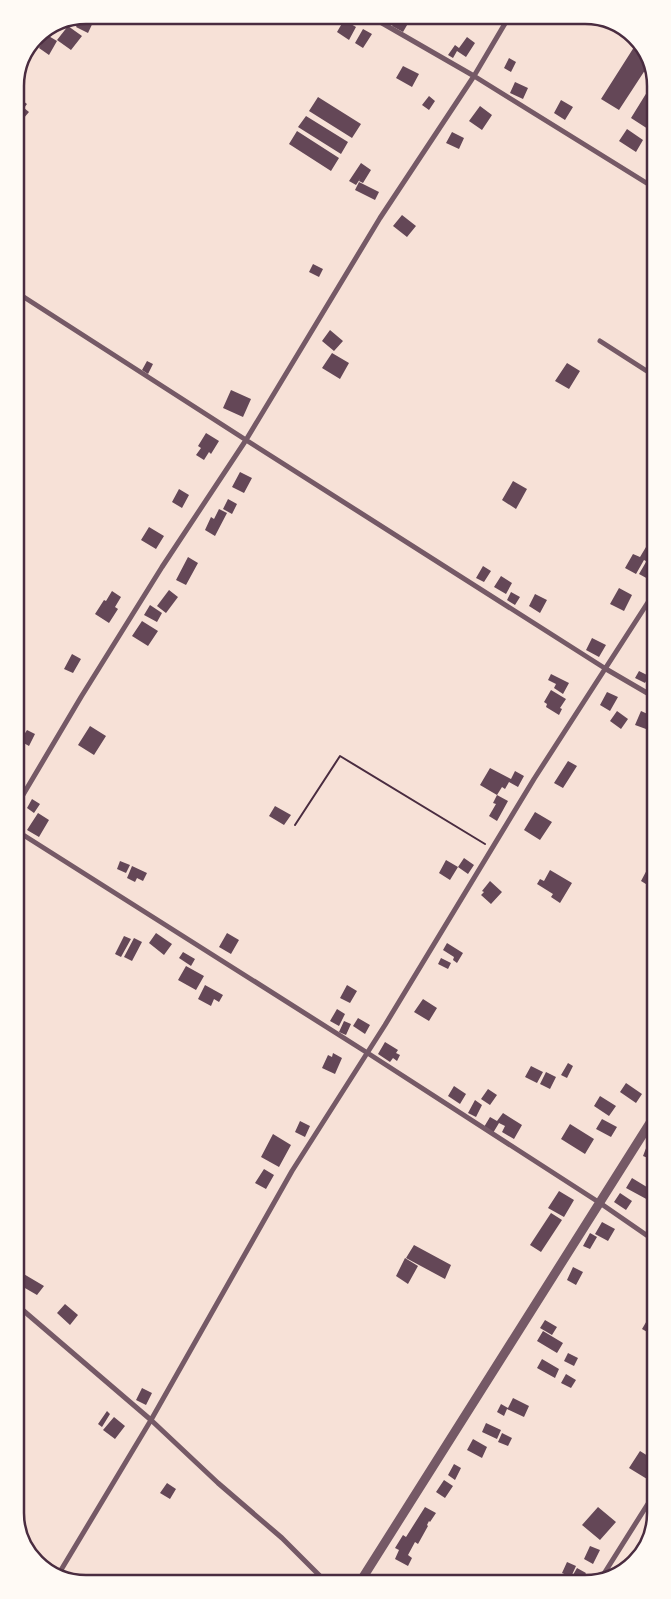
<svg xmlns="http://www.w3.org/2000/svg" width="671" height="1599" font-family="Cabin,sans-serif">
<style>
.building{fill:#644757}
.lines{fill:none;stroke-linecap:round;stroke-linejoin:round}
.path{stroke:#4a2c40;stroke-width:2}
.minor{stroke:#755966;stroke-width:5}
.tertiary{stroke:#755966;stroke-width:9}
.rim{fill:none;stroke:#4a2c40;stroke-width:2.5}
</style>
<rect width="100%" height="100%" fill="#f7e1d7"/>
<path class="building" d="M86 15 96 16 88 33 76 27 81 17Z
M398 15H413L403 32 392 26Z
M344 20 356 27 349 40 337 32Z
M68 26 82 36 71 50 57 40Z
M363 29 372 34 363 48 355 43Z
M47 35 57 41 49 55 39 48Z
M467 37 475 43 466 57 457 51 453 58 448 55 455 45 459 48Z
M636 44 640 46 651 61 619 110 601 99Z
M509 58 516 62 511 72 504 68Z
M403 66 419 74 412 87 396 78Z
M515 82 528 88 523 99 510 93Z
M652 84V121L648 129 631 118Z
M15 95 27 104 24 108 29 112 23 119 20 117 23 113 20 111 15 118Z
M429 96 435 101 429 110 422 105Z
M318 97 361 124 352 138 309 111Z
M561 100 573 107 565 120 554 113Z
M480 106 492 115 482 130 469 121Z
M306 116 348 142 341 154 298 127Z
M627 129 643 140 636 152 619 141Z
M297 131 339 158 331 171 289 144Z
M452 132 464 138 459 149 446 143Z
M361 163 371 170 363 183 359 181 360 179 356 185 349 181Z
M359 182 379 192 375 200 355 190Z
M402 215 416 226 407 237 393 226Z
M313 264 323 269 319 277 309 272Z
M330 330 343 341 334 351 322 341Z
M332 353 349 363 340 379 322 368Z
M147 361 153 364 148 374 142 370Z
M567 363 580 371 569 389 555 381Z
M231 390 251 399 243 417 223 408Z
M206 433 219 441 211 454 209 452 204 460 196 455 201 448 198 446Z
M240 472 252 478 244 493 232 487Z
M513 481 527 489 516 509 502 500Z
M179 489 189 495 182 508 172 502Z
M228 499 237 504 232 514 223 509Z
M219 509 227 513 215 536 205 530 211 517 214 519Z
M149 527 164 536 156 549 141 540Z
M649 542 654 545V565L644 560 636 574 625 568 633 554 640 557Z
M188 557 198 563 186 585 176 580Z
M646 562 654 567V574L650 580 639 574Z
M483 566 491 571 484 582 476 578Z
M501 576 512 583 506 594 494 587Z
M619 588 632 595 624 611 610 604Z
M169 590 178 597 166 613 157 606Z
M112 591 121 597 115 607 118 609 109 623 95 614 104 600 106 601Z
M511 592 520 597 515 605 507 600Z
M535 594 547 600 540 613 529 606Z
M150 605 162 613 157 622 144 615Z
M142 621 158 631 148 646 132 636Z
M592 638 606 645 599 657 586 650Z
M72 654 81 659 73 673 64 669Z
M639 671 649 676 645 683 635 678Z
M551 674 569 683 563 694 554 688 556 684 548 680Z
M551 690 566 699 560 708 562 709 559 715 546 707 547 704 544 702Z
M607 692 618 697 610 711 600 705Z
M617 711 628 719 621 729 610 721Z
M641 711 652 716 646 729 635 725Z
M90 726 106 736 94 755 78 745Z
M27 730 35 734 29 746 20 741Z
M568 761 577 766 563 788 554 783Z
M490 768 511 779 515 771 524 776 518 787 509 782 505 789 502 787 497 795 480 785Z
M497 795 508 801 497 821 489 816 496 804 493 803Z
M32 799 40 804 34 813 27 808Z
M275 806 291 815 284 825 269 816Z
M535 812 552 822 540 840 524 830Z
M38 813 49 820 39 837 27 830Z
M464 858 474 865 468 874 458 867Z
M446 860 458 867 450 880 439 873Z
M120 861 130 865 126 873 117 869Z
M132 866 147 873 143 881 137 878 135 882 127 878Z
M649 866 654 869V889L641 881Z
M550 870 572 883 560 903 551 897 553 894 537 884 540 879 544 881Z
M490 881 502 892 491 904 481 895 484 892 482 891Z
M156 933 172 944 164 955 149 943Z
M227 933 239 940 231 954 219 947Z
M124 936 131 939 121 957 115 954Z
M134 938 142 942 132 961 124 957Z
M447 943 463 953 457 963 453 960 454 957 443 950Z
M183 952 195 959 191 966 179 958Z
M441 958 451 963 448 969 438 964Z
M186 966 204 976 196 990 178 980Z
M205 985 223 995 219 1002 214 999 211 1006 198 999Z
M347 985 357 991 350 1003 340 998Z
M423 999 437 1008 429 1021 414 1012Z
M337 1009 345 1014 339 1026 330 1021Z
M358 1018 370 1025 365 1034 353 1026Z
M344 1021 351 1024 346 1035 339 1032Z
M385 1042 398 1050 396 1053 400 1055 397 1061 393 1058 390 1062 378 1054Z
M333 1053 342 1058 335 1074 322 1068 328 1055 332 1057Z
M568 1063 573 1066 567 1078 561 1075Z
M531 1066 543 1072 537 1083 525 1077Z
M546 1072 556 1077 550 1089 540 1084Z
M626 1083 642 1094 636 1103 620 1092Z
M454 1086 466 1094 460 1104 448 1096Z
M488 1089 497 1095 490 1105 481 1099Z
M600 1096 616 1106 609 1116 594 1106Z
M475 1100 482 1105 476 1117 468 1113Z
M503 1113 522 1125 514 1139 502 1132 505 1126 499 1123 493 1133 484 1127 490 1117 497 1121Z
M602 1119 617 1127 611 1137 596 1129Z
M300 1121 310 1126 305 1137 295 1132Z
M570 1124 594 1139 585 1154 561 1139Z
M273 1134 291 1145 279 1167 261 1157Z
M648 1143 655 1146V1161L643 1156Z
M264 1169 274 1175 266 1189 255 1183Z
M632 1178 655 1192 650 1201 626 1188Z
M559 1191 574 1200 564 1217 548 1208Z
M620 1193 632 1201 626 1210 614 1202Z
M551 1213 562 1220 541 1252 530 1245Z
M602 1222 615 1229 608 1241 595 1234Z
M590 1233 597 1237 590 1249 583 1246Z
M414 1245 451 1265 445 1279 406 1258Z
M405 1258 418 1266 408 1284 396 1276Z
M573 1267 583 1272 576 1285 567 1280Z
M22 1273 44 1286 37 1295 18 1284V1279Z
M65 1304 78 1315 70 1325 57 1313Z
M652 1312 655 1314 656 1337 642 1329Z
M545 1320 557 1327 552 1335 540 1328Z
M543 1331 563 1343 557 1353 537 1341Z
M568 1353 578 1358 574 1366 564 1361Z
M542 1359 559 1369 555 1378 537 1368Z
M566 1374 576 1380 571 1388 561 1383Z
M142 1388 152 1393 146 1405 136 1400Z
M513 1398 529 1406 524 1417 507 1409 504 1416 497 1412 501 1404 508 1408Z
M653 1399 656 1401V1415L647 1410Z
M107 1411 110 1414 102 1427 98 1424Z
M114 1417 125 1426 115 1439 103 1430Z
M486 1423 501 1430 497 1439 482 1432Z
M502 1433 512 1438 508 1446 498 1442Z
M473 1439 487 1447 482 1458 467 1450Z
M640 1451 656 1461V1464L647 1479 629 1468Z
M454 1464 461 1468 455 1480 448 1475Z
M444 1480 453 1486 445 1498 436 1492Z
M167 1483 176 1489 170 1499 160 1493Z
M425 1507 436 1513 430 1522 429 1521 427 1525 428 1526 418 1544 415 1542 408 1555 412 1558 408 1566 395 1559 399 1550 395 1548 403 1535 406 1537Z
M598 1507 616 1522 600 1540 582 1525Z
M590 1546 600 1550 593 1564 584 1559Z
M567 1562 576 1566 571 1577 562 1573Z
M577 1568 586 1573 582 1580 572 1581 570 1580Z"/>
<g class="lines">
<path class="path" d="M295 825 340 756 485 844"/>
<path class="minor" d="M368 15 474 76 653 187
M16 292 246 440 606 669 654 697
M600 341 653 375
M17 805 81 697 162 567 246 440 380 218 474 76 510 15
M17 831 366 1052 600 1203 655 1241
M18 1306 151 1420 218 1483 282 1538 326 1582
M58 1575 151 1420 292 1171 385 1025 534 779 654 593
M600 1580 656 1491"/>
<path class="tertiary" d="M360 1582 655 1115"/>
</g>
<path d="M0 0H671V1599H0ZM86 24H585A62 62 0 0 1 647 86V1513A62 62 0 0 1 585 1575H86A62 62 0 0 1 24 1513V86A62 62 0 0 1 86 24Z" fill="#fffaf5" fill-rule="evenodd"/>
<path class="rim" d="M86 24H585A62 62 0 0 1 647 86V1513A62 62 0 0 1 585 1575H86A62 62 0 0 1 24 1513V86A62 62 0 0 1 86 24Z"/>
</svg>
